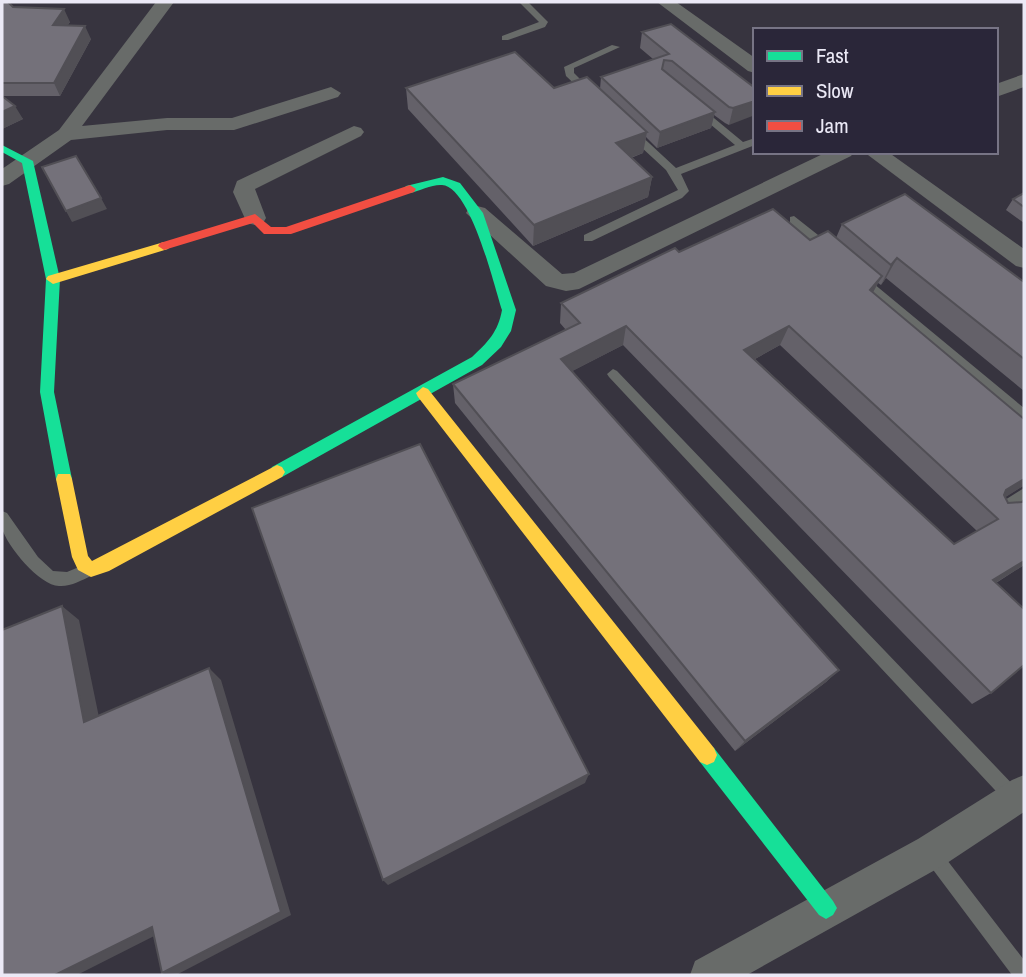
<svg xmlns="http://www.w3.org/2000/svg" width="1026" height="977" font-family="'Archivo Narrow',sans-serif">
<style>
.lines{fill:none;stroke-linecap:round;stroke-linejoin:round}
.lane{fill:#686b69;fill-rule:evenodd}
.street{fill:#686b69;fill-rule:evenodd}
.fast{fill:#16e098;fill-rule:evenodd}
.slow{fill:#ffcf43;fill-rule:evenodd}
.jam{fill:#f24e42;fill-rule:evenodd}
.wall{fill:#646169;fill-rule:evenodd}
.shaded-wall{fill:#514f55}
.building{fill:#74717a;stroke:#514f55;stroke-width:2;fill-rule:evenodd}
</style>
<rect width="100%" height="100%" fill="#37343f"/>
<g class="lines">
<path class="lane" d="M519 2H528L548 22 545 27 508 40H502V36L539 22Z
M612 45 620 47 574 68V73L594 93 586 95 566 76 564 67Z
M697 109H703L743 142 755 138V145L681 174 689 191 682 198 592 241H584V235L678 190 666 170 628 135V131H636L676 168 735 145 697 113Z
M794 216 832 246V252H824L790 223V217Z
M862 274 1024 408V420L1019 419 858 281V275Z
M613 369 617 371 1020 792 1023 798 1020 804 1014 807 1008 804 609 377 607 374Z
M1024 488V501C1015 507 1003 520 992 516L990 512 992 508Z
M2 511 7 513 38 557 53 571 67 572 86 564 91 566 93 571 91 576C82 580 70 587 59 586 40 586 6 545 2 528 1 523 2 515 2 511Z
M931 844 937 847 1024 960V975H1012L925 859 922 853 925 847Z"/>
<path class="street" d="M156 2H174L82 126 167 118H232L331 87 341 93 338 97 234 130H167L71 140 9 184 2 186V169L59 130Z
M657 2H676L755 58V73L748 71Z
M1024 74V87L996 97V84Z
M354 126 361 128 364 132 361 136 255 189 266 218 263 223 255 225 247 223 233 192 237 181Z
M827 152H854L851 156 579 289 566 291 546 286 466 213 469 208 477 206 485 208 562 274 574 273Z
M864 152H888L1024 249V268L1016 266Z
M1024 775V812L944 865 747 975H690L695 961 918 839 1012 780Z"/>
<path class="fast" d="M2 145 33 161 60 279 54 392 72 479 70 484H58L56 479 40 392 46 279 22 163 2 152Z
M443 177 460 183 483 213 516 310 511 331 501 347 482 365 282 477H272L269 472 272 467 472 357C488 342 498 332 502 310 494 286 471 187 442 185 433 184 419 191 410 193L404 189 406 186Z
M707 745 714 748 833 901 837 908 833 915 826 919 819 915 700 762 697 755 700 748Z"/>
<path class="slow" d="M164 242 170 246 168 249 53 284 46 279 48 276Z
M423 387 428 389 714 748 717 755 714 762 707 765 700 762 418 397 416 393Z
M277 465 282 467 285 472 282 477 109 571 91 577 78 570 72 557 56 479 58 474H70L72 479 88 556 92 561Z"/>
<path class="jam" d="M410 185 416 189 414 192 291 234H264L253 223 164 250 158 246 160 243 255 214 271 227H286Z"/>
</g>
<path class="wall" d="M2 2 13 7 70 22 67 26 91 39 60 96H2L23 119 2 129Z
M642 32 755 88 729 125 725 123 714 115 711 128 657 148 646 137 643 153 631 158 652 177 648 197 533 246 408 109 406 88H554L600 89 601 77 653 59 640 48Z
M1024 193V223L1006 210 1013 199Z
M842 224 1024 282V391L886 278 881 285 878 283 873 292 1024 419V486H1023L1005 497 1008 503 1022 502 1024 500V565L996 583 991 693 972 704 623 345 572 371 839 670 826 682 735 751 455 403 453 384 566 330 560 323 561 303 679 252 836 238ZM780 345 977 531 954 544 755 359Z"/>
<path class="shaded-wall" d="M64 9 70 22 59 38 53 25Z
M85 26 91 39 60 96 54 83Z
M755 101V115L729 125 733 108Z
M15 106 23 119 2 129V112Z
M715 112 711 128 657 148 660 132Z
M647 132 643 153 613 164 616 143Z
M652 177 648 197 533 246 534 225Z
M101 198 107 209 72 222 66 211Z
M897 258 886 278 881 285 891 265Z
M882 276 871 296 870 290Z
M626 326 623 345 559 378 561 359Z
M789 326 780 345 737 369 744 350Z
M1024 479V484L1023 486 990 507 1006 490Z
M1024 561V565L976 595 993 580Z
M62 606 79 620 102 732 84 722Z
M209 668 221 680 291 915 178 974 162 973Z
M839 670 826 682 735 751 745 741Z
M589 774 585 783 388 885 383 880Z
M152 927 168 929 77 975H55Z"/>
<path class="building" d="M2 2H8L13 7 64 9 53 25 85 26 54 83H2Z
M671 24 755 88V101L733 108 729 107 672 61 664 60 662 69 715 112 660 132 601 77 669 54 642 32Z
M515 52 554 88 587 77 647 132 616 143 652 177 534 225 406 88Z
M2 96 15 106 2 112Z
M76 156 101 198 66 211 42 167Z
M1024 193V207L1013 199Z
M905 194 1024 282V359L897 258 891 265 842 224Z
M773 209 810 240 828 231 882 276 870 290 1024 419V479L1006 490 1004 495 1008 503 1022 502 1024 500V561L993 580 1024 609V665L991 693 626 326 561 359 839 670 745 741 453 384 580 323 561 303 675 248 679 252ZM789 326 998 519 954 544 744 350Z
M420 444 589 774 383 880 252 508Z
M62 606 84 722 209 668 281 912 162 973 152 927 55 975H2V630Z"/>
<rect width="1026" height="977" fill="none" stroke="#ebe9f6" stroke-width="7"/>
<rect x="753" y="28" width="245" height="126" fill="#2a2639" stroke="#777485" stroke-width="2"/>
<rect x="767" y="51" width="35" height="10" fill="#16e098" stroke="#777485" stroke-width="2"/>
<text x="816" y="63" font-size="21" fill="#ebe9f6">Fast</text>
<rect x="767" y="86" width="35" height="10" fill="#ffcf43" stroke="#777485" stroke-width="2"/>
<text x="816" y="98" font-size="21" fill="#ebe9f6">Slow</text>
<rect x="767" y="121" width="35" height="10" fill="#f24e42" stroke="#777485" stroke-width="2"/>
<text x="816" y="133" font-size="21" fill="#ebe9f6">Jam</text>
</svg>
